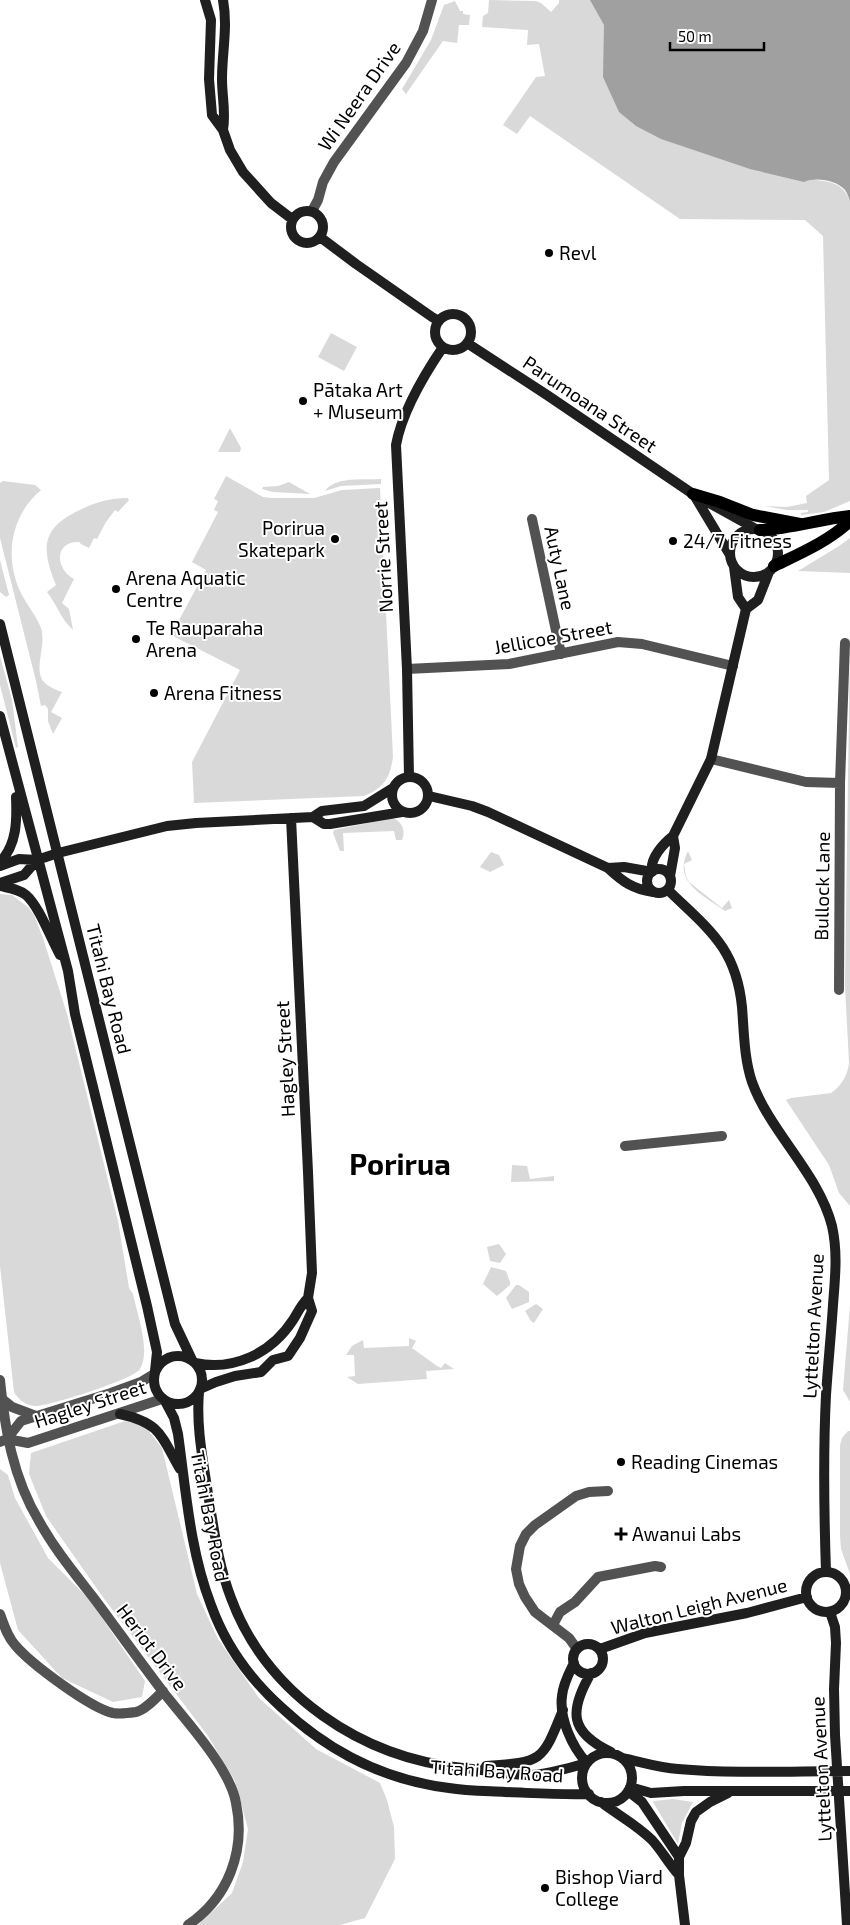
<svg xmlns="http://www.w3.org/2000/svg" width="850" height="1925" font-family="'Exo 2',sans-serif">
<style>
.green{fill:#d9d9d9}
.water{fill:#a0a0a0}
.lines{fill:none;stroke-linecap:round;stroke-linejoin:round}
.street{stroke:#525252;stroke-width:10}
.secondary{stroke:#1f1f1f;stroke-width:10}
.primary{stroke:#000;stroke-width:12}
.poi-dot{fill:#000;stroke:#fff;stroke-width:2}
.labels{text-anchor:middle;stroke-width:4;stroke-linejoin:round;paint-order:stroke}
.street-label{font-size:19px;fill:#000;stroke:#fff}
.poi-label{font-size:19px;fill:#000;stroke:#fff;text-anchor:start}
.town-label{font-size:29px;font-weight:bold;fill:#000;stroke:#fff}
</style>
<rect width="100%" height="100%" fill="#fff"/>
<path class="green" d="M489 0 536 1 541 3 551 12 559 3V0H836L810 179C829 182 842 181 850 201V501L824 512 801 515V513L808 512V510H787L764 506 787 507 807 503 806 496 829 480 823 236 805 220 680 219 530 116 517 134 503 125 536 77 545 76 539 44 527 45 528 30 482 27 483 16 488 13Z
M455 1 460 11H463V14L470 15 469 25H459L457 43 443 41 406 94 402 89 431 40 444 5Z
M331 333 357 347 344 371 318 357Z
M230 428 241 448 240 452H218Z
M226 476 263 497 272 498H314L342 490 380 488 393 757C390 778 384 788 364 796L194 803 192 762 240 670 171 635 206 570 192 562 218 512 214 510 218 501 214 499Z
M381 479V484L341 486 325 491C335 476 364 480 381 479Z
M3 481 35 485 41 490C11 515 4 556 20 591 26 604 36 615 41 628 47 646 32 671 45 683 49 687 56 690 62 692L51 712 62 718 53 734 48 721V709L45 705 41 706 36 681 0 538V483Z
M289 482 310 494 273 492 262 489 263 487 278 486Z
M128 498 129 500 118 512 115 510 106 522 97 539 94 538 89 548 81 544 79 542C54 541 55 569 74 579L62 603 69 609 73 630C60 618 58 606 47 592L56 585C41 548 41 528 80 510 95 502 111 498 128 498Z
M850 538V573L798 571 839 546Z
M0 560 9 595 6 597 0 592Z
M850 638V1210V1206L839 1193 829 1165 786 1100 791 1098 831 1093C841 1087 848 1074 849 1063L845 986Z
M0 656 12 700 18 747 16 748 0 685Z
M392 818C402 821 406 830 402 840H396L394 831 343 833 344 851H340L333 833 334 830Z
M688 851 692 860 684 864 686 876 689 882 722 908 729 900 732 908 725 911C703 895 672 882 688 851Z
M491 852 499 855 504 865 490 872 480 867Z
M0 894 12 895 28 907 34 915 43 938 67 1014 118 1221 129 1288 133 1294C137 1314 151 1351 140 1369 135 1379 49 1406 36 1406 26 1406 19 1400 14 1392L0 1266Z
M512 1165 527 1166 530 1179 554 1176V1181L511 1182Z
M499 1244 506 1254 500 1263 490 1261 487 1247Z
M491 1267 506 1271 510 1282V1285L497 1296 483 1284Z
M516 1285H519L529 1292V1302L512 1309 506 1298Z
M536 1304 543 1309 534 1323 531 1321 525 1311Z
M850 1305V1402L843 1390Z
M409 1338 416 1341 412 1348 437 1366 441 1368 445 1363 454 1369 426 1371 427 1379 358 1384 347 1377 355 1376 354 1355H346L352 1346 363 1340 364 1348 409 1346Z
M125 1421C148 1426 148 1430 162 1448L197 1594 218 1639 259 1698 316 1749 380 1783 387 1800 394 1827 395 1859 365 1918 340 1925H198L232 1893 243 1862 248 1829 235 1781 208 1736 102 1596 46 1516 29 1474 31 1453Z
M848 1431H850V1574L841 1549 840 1536V1445L842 1438Z
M0 1469 8 1475 15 1498 48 1558 89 1599 145 1681 142 1697 113 1702 62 1678 18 1630 0 1563Z
M673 1799 693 1802 682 1823 678 1844 653 1802 654 1801Z"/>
<path class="water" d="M590 0H850V201C849 198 847 193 845 190 836 180 816 177 804 182L750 169 661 139 636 126 619 112 603 77 604 25Z"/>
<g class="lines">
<path class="street" d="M312 211 318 200 323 182 334 162 406 63 423 31 432 0
M532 519 561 654
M407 669 509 664 618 642 642 644 733 666
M711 759 806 782 840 783
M839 990 840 783 845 643
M625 1146 722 1136
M0 1380C5 1430 13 1478 39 1521 55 1550 76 1575 96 1601 119 1632 141 1663 164 1693 186 1721 230 1768 236 1803 246 1851 228 1898 188 1925
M2 1399 12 1407 36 1416
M7 1439 28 1443 162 1399
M0 1442 7 1439 21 1421 111 1393 141 1382 154 1374
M0 1614C4 1625 7 1636 15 1645 30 1663 90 1708 113 1713 119 1714 129 1713 136 1712 145 1710 156 1698 163 1691
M553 1625 560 1612 575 1602 598 1577 655 1566 661 1567
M577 1649 569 1638 535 1612 525 1597 519 1584 516 1569 520 1546 526 1534 535 1525 576 1496 589 1492 608 1491"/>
<path class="secondary" d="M205 0 211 20 209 79 212 115 223 130 230 150 243 172 271 203 292 219
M223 130C226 112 222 97 222 79 222 52 228 27 223 0
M291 227a16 16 0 1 1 32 0a16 16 0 1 1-32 0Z
M320 237 356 264 432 317 439 321
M435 332a18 18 0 1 1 36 0a18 18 0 1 1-36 0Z
M467 343 547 395 693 494 756 529
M694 495 730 555
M730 553a24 24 0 1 1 48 0a24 24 0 1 1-48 0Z
M734 567 738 597 746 609
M0 624 175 1324 192 1360
M0 716 68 971 75 1014 147 1306 157 1352 155 1371
M392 795a18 18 0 1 1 36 0a18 18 0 1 1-36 0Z
M409 777 407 669 396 445C402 412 424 375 443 347
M429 796 472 806 488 812 608 868C623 882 633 889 653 892
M313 817 324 824H330L402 812
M0 862C17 845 17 820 16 797
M0 866 19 859 37 860 58 853 167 826 196 823 313 817 322 811 364 806 393 788
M608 868 624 867 652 872
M647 881a12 12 0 1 1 24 0a12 12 0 1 1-24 0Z
M652 871C650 858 663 844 673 836L711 759 746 609 758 600 769 572
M670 876 675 848 673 836
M0 883 24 875 37 860
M0 886C9 888 19 889 26 895 39 906 51 939 60 955
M668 890C708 929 736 947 742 1007 744 1032 744 1058 752 1082 770 1132 819 1174 832 1226 838 1253 835 1278 833 1305 831 1335 828 1365 826 1395 823 1454 824 1513 826 1572
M154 1380a24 24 0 1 1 48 0a24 24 0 1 1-48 0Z
M195 1363C233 1371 271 1354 293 1320 298 1312 301 1305 308 1298
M200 1389 216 1382 235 1376 261 1372 273 1360 288 1356 300 1338 312 1311 308 1298 312 1273 308 1172 291 818
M199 1392C196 1427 203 1460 208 1494 214 1529 218 1564 231 1598 267 1695 362 1758 463 1768 486 1770 509 1775 531 1775 550 1774 568 1768 587 1763
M165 1401 174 1418 178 1434C186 1491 190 1551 211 1605 225 1644 250 1679 281 1707 329 1752 383 1780 449 1788 467 1791 487 1791 505 1792 533 1793 561 1795 589 1794
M120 1414C161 1423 161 1436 180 1469
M806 1592a20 20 0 1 1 40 0a20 20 0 1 1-40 0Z
M830 1612 835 1627 836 1643 834 1689 835 1735 847 1925
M573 1659a15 15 0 1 1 30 0a15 15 0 1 1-30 0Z
M600 1649 645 1633 747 1613 807 1597
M574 1663C569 1673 563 1684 562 1696 559 1718 572 1747 587 1763
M591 1673C569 1711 569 1732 611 1752
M582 1778a25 25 0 1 1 50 0a25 25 0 1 1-50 0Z
M622 1758C641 1762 659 1768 678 1769 735 1774 793 1771 850 1771
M486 1766C543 1762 542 1762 563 1710
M630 1787 651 1793 684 1791H850
M628 1791 642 1802 679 1857V1875L685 1925
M601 1802C618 1815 637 1825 652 1840 662 1851 669 1864 679 1875
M679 1857 686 1843 691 1821 696 1812 710 1802 728 1793"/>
<path class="primary" d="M693 494 720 502 753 515 800 524
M760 530C790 529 820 519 850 516
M774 566C801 553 829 541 850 521"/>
</g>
<g class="poi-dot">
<circle cx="549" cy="253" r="5"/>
<circle cx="303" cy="401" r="5"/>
<circle cx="335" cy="539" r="5"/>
<circle cx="673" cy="541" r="5"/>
<circle cx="116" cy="589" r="5"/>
<circle cx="136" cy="639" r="5"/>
<circle cx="154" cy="693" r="5"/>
<circle cx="621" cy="1462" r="5"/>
<path d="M618.5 1526.5h5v5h5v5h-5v5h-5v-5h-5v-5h5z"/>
<circle cx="545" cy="1888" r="5"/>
</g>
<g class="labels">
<g class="street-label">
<text transform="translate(359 96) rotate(-55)" y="7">Wi Neera Drive</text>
<text transform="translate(590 404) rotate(34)" y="7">Parumoana Street</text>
<text transform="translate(383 557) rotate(-93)" y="7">Norrie Street</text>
<text transform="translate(560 568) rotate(78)" y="7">Auty Lane</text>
<text transform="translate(553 637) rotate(-10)" y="7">Jellicoe Street</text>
<text transform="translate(822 886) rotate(-89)" y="7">Bullock Lane</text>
<text transform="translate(109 989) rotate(76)" y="7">Titahi Bay Road</text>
<text transform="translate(285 1059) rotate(-93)" y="7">Hagley Street</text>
<text transform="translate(813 1326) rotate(-87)" y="7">Lyttelton Avenue</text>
<text transform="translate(90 1404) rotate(-18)" y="7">Hagley Street</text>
<text transform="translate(210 1516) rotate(79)" y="7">Titahi Bay Road</text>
<text transform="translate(699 1606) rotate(-14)" y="7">Walton Leigh Avenue</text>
<text transform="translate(152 1647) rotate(53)" y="7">Heriot Drive</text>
<text transform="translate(821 1769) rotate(-93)" y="7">Lyttelton Avenue</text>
<text transform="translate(497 1771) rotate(4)" y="7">Titahi Bay Road</text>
</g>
<g class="poi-label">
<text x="559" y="260">Revl</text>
<text x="313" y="397">Pātaka Art<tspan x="313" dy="22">+ Museum</tspan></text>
<text x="325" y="535" text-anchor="end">Porirua<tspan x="325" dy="22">Skatepark</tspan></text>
<text x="683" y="548">24/7 Fitness</text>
<text x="126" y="585">Arena Aquatic<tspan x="126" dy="22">Centre</tspan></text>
<text x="146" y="635">Te Rauparaha<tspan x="146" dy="22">Arena</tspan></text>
<text x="164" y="700">Arena Fitness</text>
<text x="631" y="1469">Reading Cinemas</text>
<text x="632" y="1541">Awanui Labs</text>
<text x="555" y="1884">Bishop Viard<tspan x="555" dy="22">College</tspan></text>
</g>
<g class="town-label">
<text x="400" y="1175">Porirua</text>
</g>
</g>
<path d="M670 42v8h94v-8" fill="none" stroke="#000000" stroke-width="2.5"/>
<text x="678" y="42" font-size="15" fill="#000000" stroke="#ffffff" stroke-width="4" paint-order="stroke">50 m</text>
</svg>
